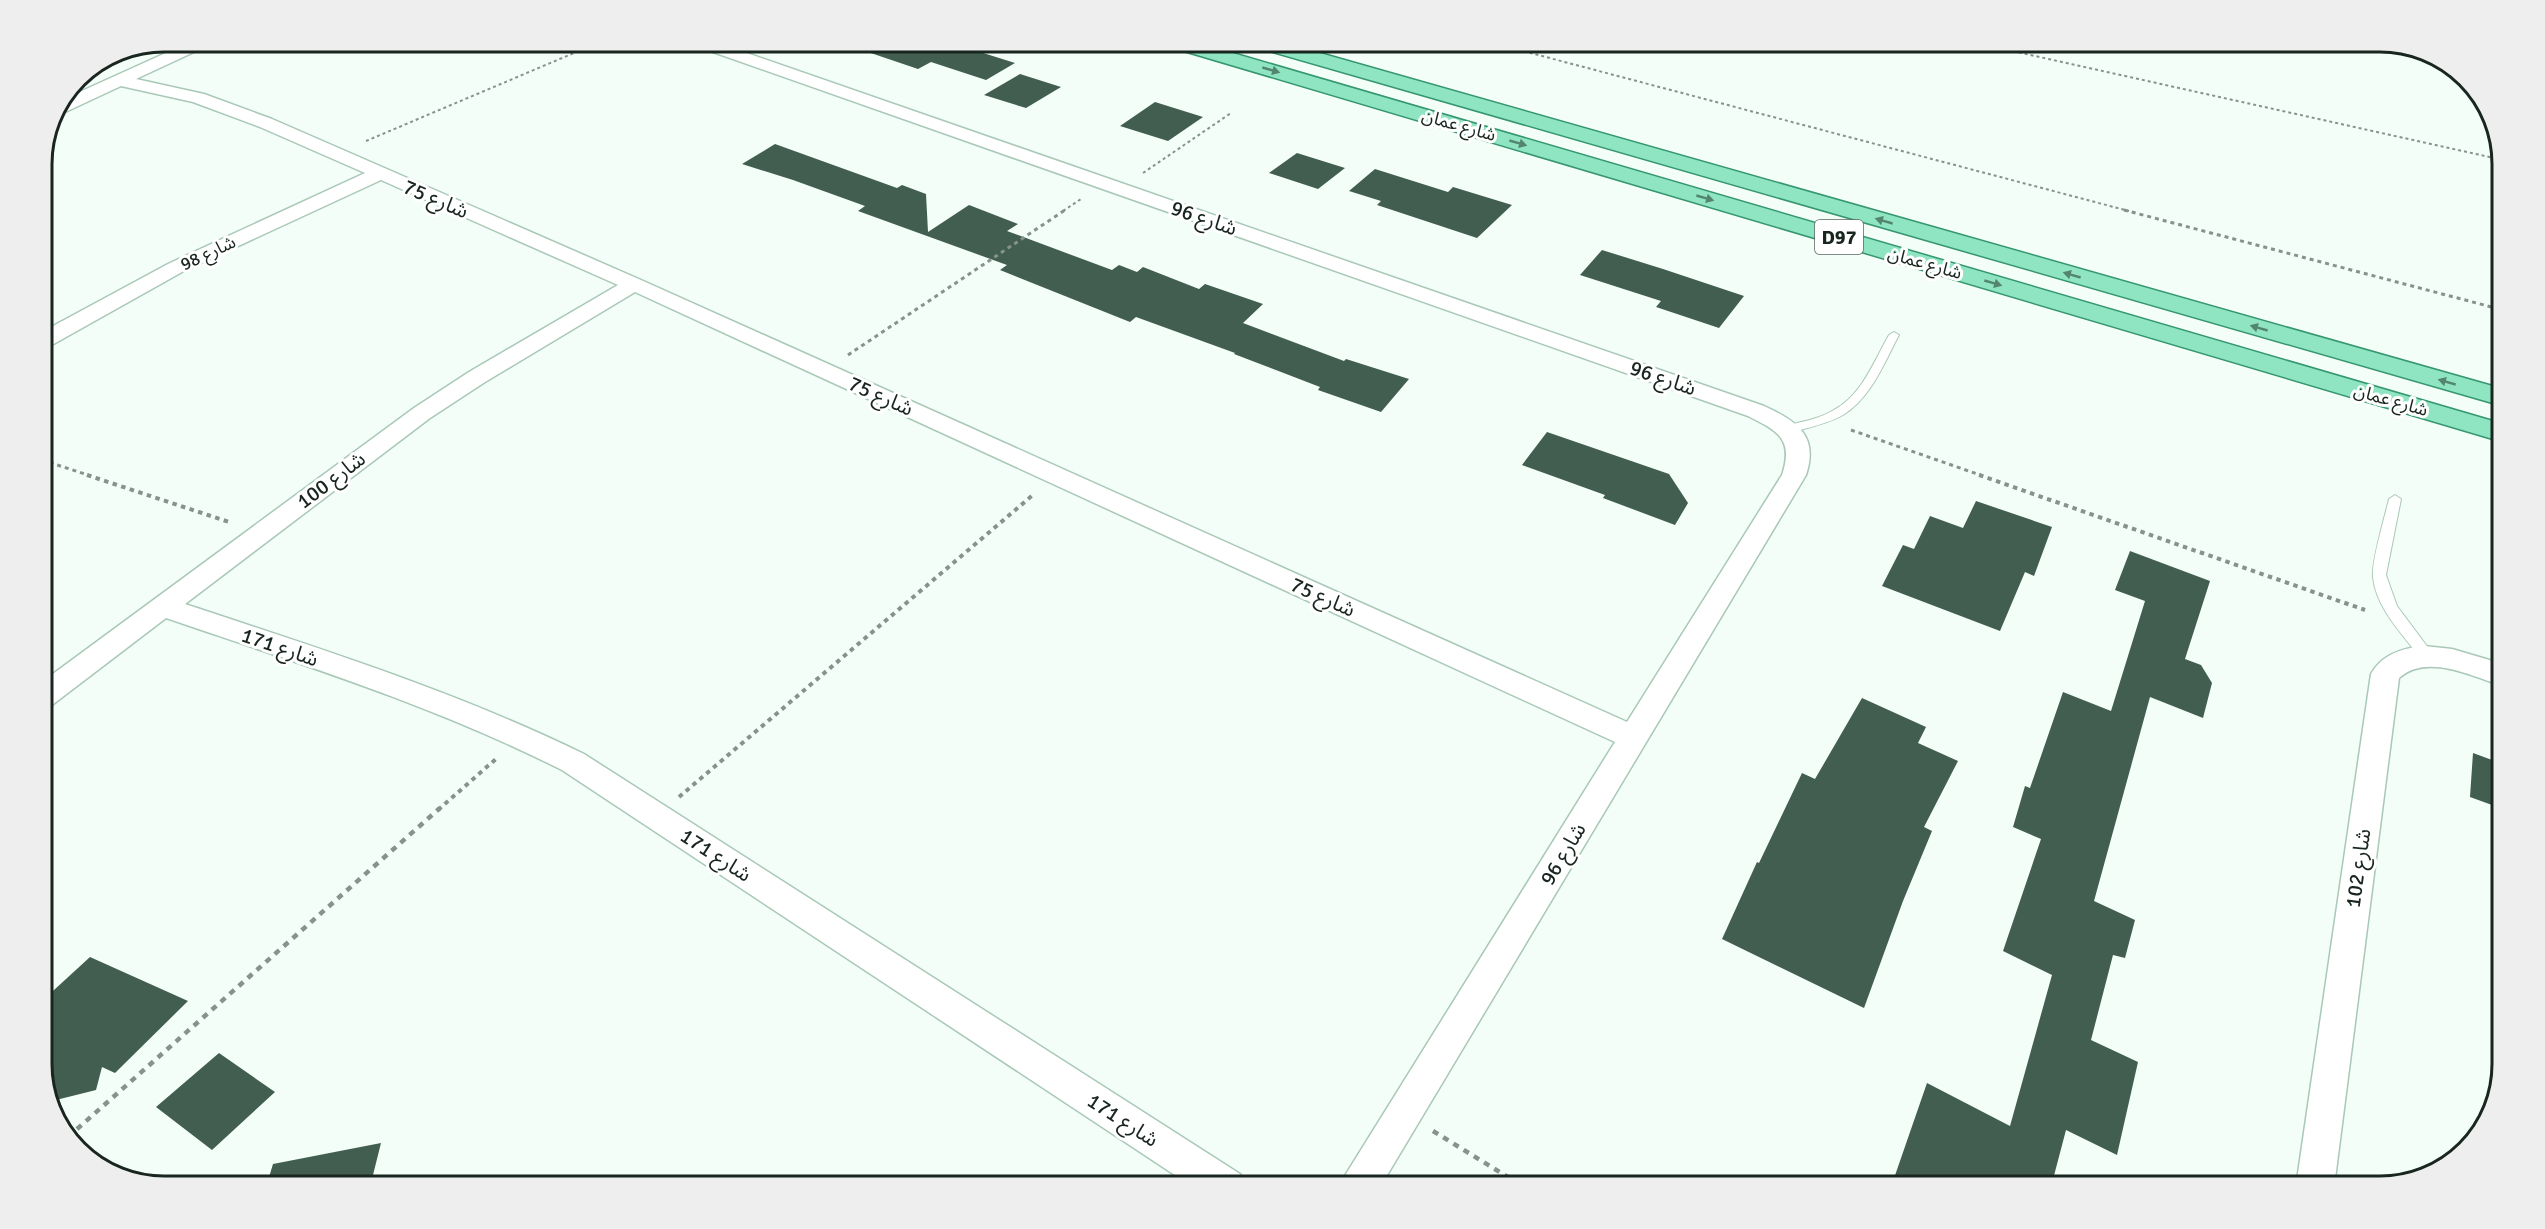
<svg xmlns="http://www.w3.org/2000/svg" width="2545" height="1229" font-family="Signika,'Noto Sans Arabic',sans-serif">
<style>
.building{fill:#425e50}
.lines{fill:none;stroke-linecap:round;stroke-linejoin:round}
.lane-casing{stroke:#a9c8b7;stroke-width:2}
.street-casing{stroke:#a9c8b7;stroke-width:3}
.primary-casing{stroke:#35966f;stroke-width:3}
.path-far3{stroke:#86928c;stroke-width:2;stroke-dasharray:3 3;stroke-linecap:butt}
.path-far2{stroke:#86928c;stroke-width:3;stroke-dasharray:4 4;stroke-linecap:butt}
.path-far1{stroke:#86928c;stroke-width:4;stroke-dasharray:4.5 4.5;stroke-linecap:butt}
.path{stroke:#86928c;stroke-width:4.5;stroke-dasharray:6 6;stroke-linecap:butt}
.lane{fill:#fff;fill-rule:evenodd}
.street{fill:#fff;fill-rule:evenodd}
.primary{fill:#8fe5c2;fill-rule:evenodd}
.oneway{fill:#548570}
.labels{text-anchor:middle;stroke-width:6;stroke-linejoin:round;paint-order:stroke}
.far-street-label{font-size:18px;fill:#19251f;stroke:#fff}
.shield{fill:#fff;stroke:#5e6662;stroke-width:1.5}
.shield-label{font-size:20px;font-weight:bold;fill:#19251f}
.street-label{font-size:21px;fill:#19251f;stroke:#fff}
.rim{fill:none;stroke:#19251f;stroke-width:3}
</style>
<rect width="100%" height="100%" fill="#f2fef7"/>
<path class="building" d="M854 42H968L961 46 1015 63 986 80 931 62 918 69 853 47Z
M1020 74 1061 87 1026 108 984 95Z
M1155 102 1203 117 1168 141 1120 126Z
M775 144 897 188 902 185 926 194 928 232 969 205 1018 224 1007 231 1112 270 1119 265 1137 272 1143 267 1199 289 1205 284 1263 304 1243 323 1344 361 1346 359 1409 379 1381 412 1318 390 1320 387 1234 354 1235 353 1136 317 1130 322 1000 270 1007 265 858 211 865 206 793 180 742 164Z
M1297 153 1345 168 1318 189 1269 173Z
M1375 169 1448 192 1453 187 1512 205 1477 238 1377 205 1381 201 1349 191Z
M1602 250 1663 269 1744 296 1719 328 1656 307 1661 301 1580 275Z
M1547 432 1669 474 1688 503 1675 525 1603 498 1605 495 1522 465Z
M1976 501 2052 527 2034 576 2025 572 2000 631 1882 586 1903 545 1914 549 1930 516 1963 528Z
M2130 551 2210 581 2185 659 2201 665 2212 683 2203 718 2150 697 2094 901 2135 920 2125 958 2113 955 2091 1040 2138 1062 2117 1155 2066 1130 2051 1187H1891L1927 1083 2010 1126 2052 975 2003 951 2041 839 2013 827 2025 786 2030 788 2063 692 2111 711 2145 601 2115 590Z
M1862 698 1926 727 1918 743 1958 761 1924 827 1932 831 1903 901 1864 1008 1722 939 1757 862 1759 863 1802 773 1815 779Z
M2473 753 2503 764V809L2470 797Z
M90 957 188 1001 115 1073 102 1067 96 1090 52 1101 42 1072V1001Z
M219 1053 275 1092 212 1150 156 1107Z
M381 1143 370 1187H266L273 1164Z"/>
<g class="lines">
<defs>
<path id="lane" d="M1894 332 1899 335C1884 363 1871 398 1843 415 1827 424 1807 428 1789 433L1785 432 1783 429 1785 426C1801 422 1819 419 1834 410 1862 395 1874 361 1889 335Z
M2395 495 2401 499 2386 575 2397 606 2435 657 2433 661H2423C2405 637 2376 609 2373 577 2371 563 2385 516 2389 499Z"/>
<path id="street" d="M190 42H211L209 45 136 79 204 94 272 119 641 280 1627 722 1782 475C1794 439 1778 431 1748 416L693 45 691 42H715L1764 406C1797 421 1819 436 1806 475L1380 1187H1340L1346 1174 1615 742 635 292 485 382 430 418 185 604C320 649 455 691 584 754L1240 1174 1246 1187H1193L562 770C435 706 301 664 166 618L52 705 42 708V682L414 408 469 372 618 285 381 180 182 272 50 346 42 347V332L168 264 365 173 260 127 193 102 121 86 61 114 53 115 62 100Z
M2424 646 2452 649 2503 664V686C2471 676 2427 653 2399 678L2334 1187H2296L2371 674C2382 654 2403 648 2424 646Z"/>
<path id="primary" d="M1164 42H1195L2503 424V442L1167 46Z
M1249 42H1281L2503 389V406L1252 46Z"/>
</defs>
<use href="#lane" class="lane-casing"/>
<use href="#street" class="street-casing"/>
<use href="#primary" class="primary-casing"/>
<path class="path-far3" d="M1489 42 2129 211
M1972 42 2503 160
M366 141 600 42
M1143 173 1231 113
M1063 211 1081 199"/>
<path class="path-far2" d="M2124 210 2503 310
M848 355 1065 210
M1851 430 1983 476
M42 460 91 476"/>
<path class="path-far1" d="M87 475 229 522
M1979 475 2365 610
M679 797 1034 494
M438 810 497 758"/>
<path class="path" d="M1433 1131 1524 1187
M68 1137 440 808"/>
<use href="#lane" class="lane"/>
<use href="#street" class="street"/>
<use href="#primary" class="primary"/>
</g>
<defs><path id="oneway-solid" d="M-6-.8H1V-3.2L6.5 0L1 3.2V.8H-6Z" transform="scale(1.5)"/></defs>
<g class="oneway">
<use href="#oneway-solid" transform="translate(1271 70) rotate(16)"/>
<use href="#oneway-solid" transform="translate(1518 143) rotate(16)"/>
<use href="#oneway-solid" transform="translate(1705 198) rotate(16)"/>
<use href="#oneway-solid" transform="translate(1884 221) rotate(-164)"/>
<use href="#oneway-solid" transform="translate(2072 275) rotate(-164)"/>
<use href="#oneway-solid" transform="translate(1993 283) rotate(16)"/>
<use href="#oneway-solid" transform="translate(2259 328) rotate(-164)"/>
<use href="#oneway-solid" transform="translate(2447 382) rotate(-164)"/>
</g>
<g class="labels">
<g class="far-street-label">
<text transform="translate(1459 125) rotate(16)" y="6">شارع عمان</text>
<text transform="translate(208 253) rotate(-25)" y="6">شارع 98</text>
<text transform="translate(1925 263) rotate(16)" y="6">شارع عمان</text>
<text transform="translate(2391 400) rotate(16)" y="6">شارع عمان</text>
</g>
<rect class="shield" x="1815" y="220" width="48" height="34" rx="4.5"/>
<g class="shield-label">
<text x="1839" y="244">D97</text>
</g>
<g class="street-label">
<text transform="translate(436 199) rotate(23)" y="7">شارع 75</text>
<text transform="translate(1204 218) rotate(19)" y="7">شارع 96</text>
<text transform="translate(1663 378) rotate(19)" y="7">شارع 96</text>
<text transform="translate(881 396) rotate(24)" y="7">شارع 75</text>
<text transform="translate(331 480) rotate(-37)" y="7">شارع 100</text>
<text transform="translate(1323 597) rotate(24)" y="7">شارع 75</text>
<text transform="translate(280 647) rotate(19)" y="7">شارع 171</text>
<text transform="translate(1563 854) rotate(-59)" y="7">شارع 96</text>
<text transform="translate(716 855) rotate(33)" y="7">شارع 171</text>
<text transform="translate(2358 868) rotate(-82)" y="7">شارع 102</text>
<text transform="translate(1123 1120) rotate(33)" y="7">شارع 171</text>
</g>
</g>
<path d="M0 0H2545V1229H0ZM164 52H2380A112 112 0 0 1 2492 164V1064A112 112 0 0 1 2380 1176H164A112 112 0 0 1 52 1064V164A112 112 0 0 1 164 52Z" fill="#edeeed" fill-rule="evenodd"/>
<path class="rim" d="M164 52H2380A112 112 0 0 1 2492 164V1064A112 112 0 0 1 2380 1176H164A112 112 0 0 1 52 1064V164A112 112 0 0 1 164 52Z"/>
</svg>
